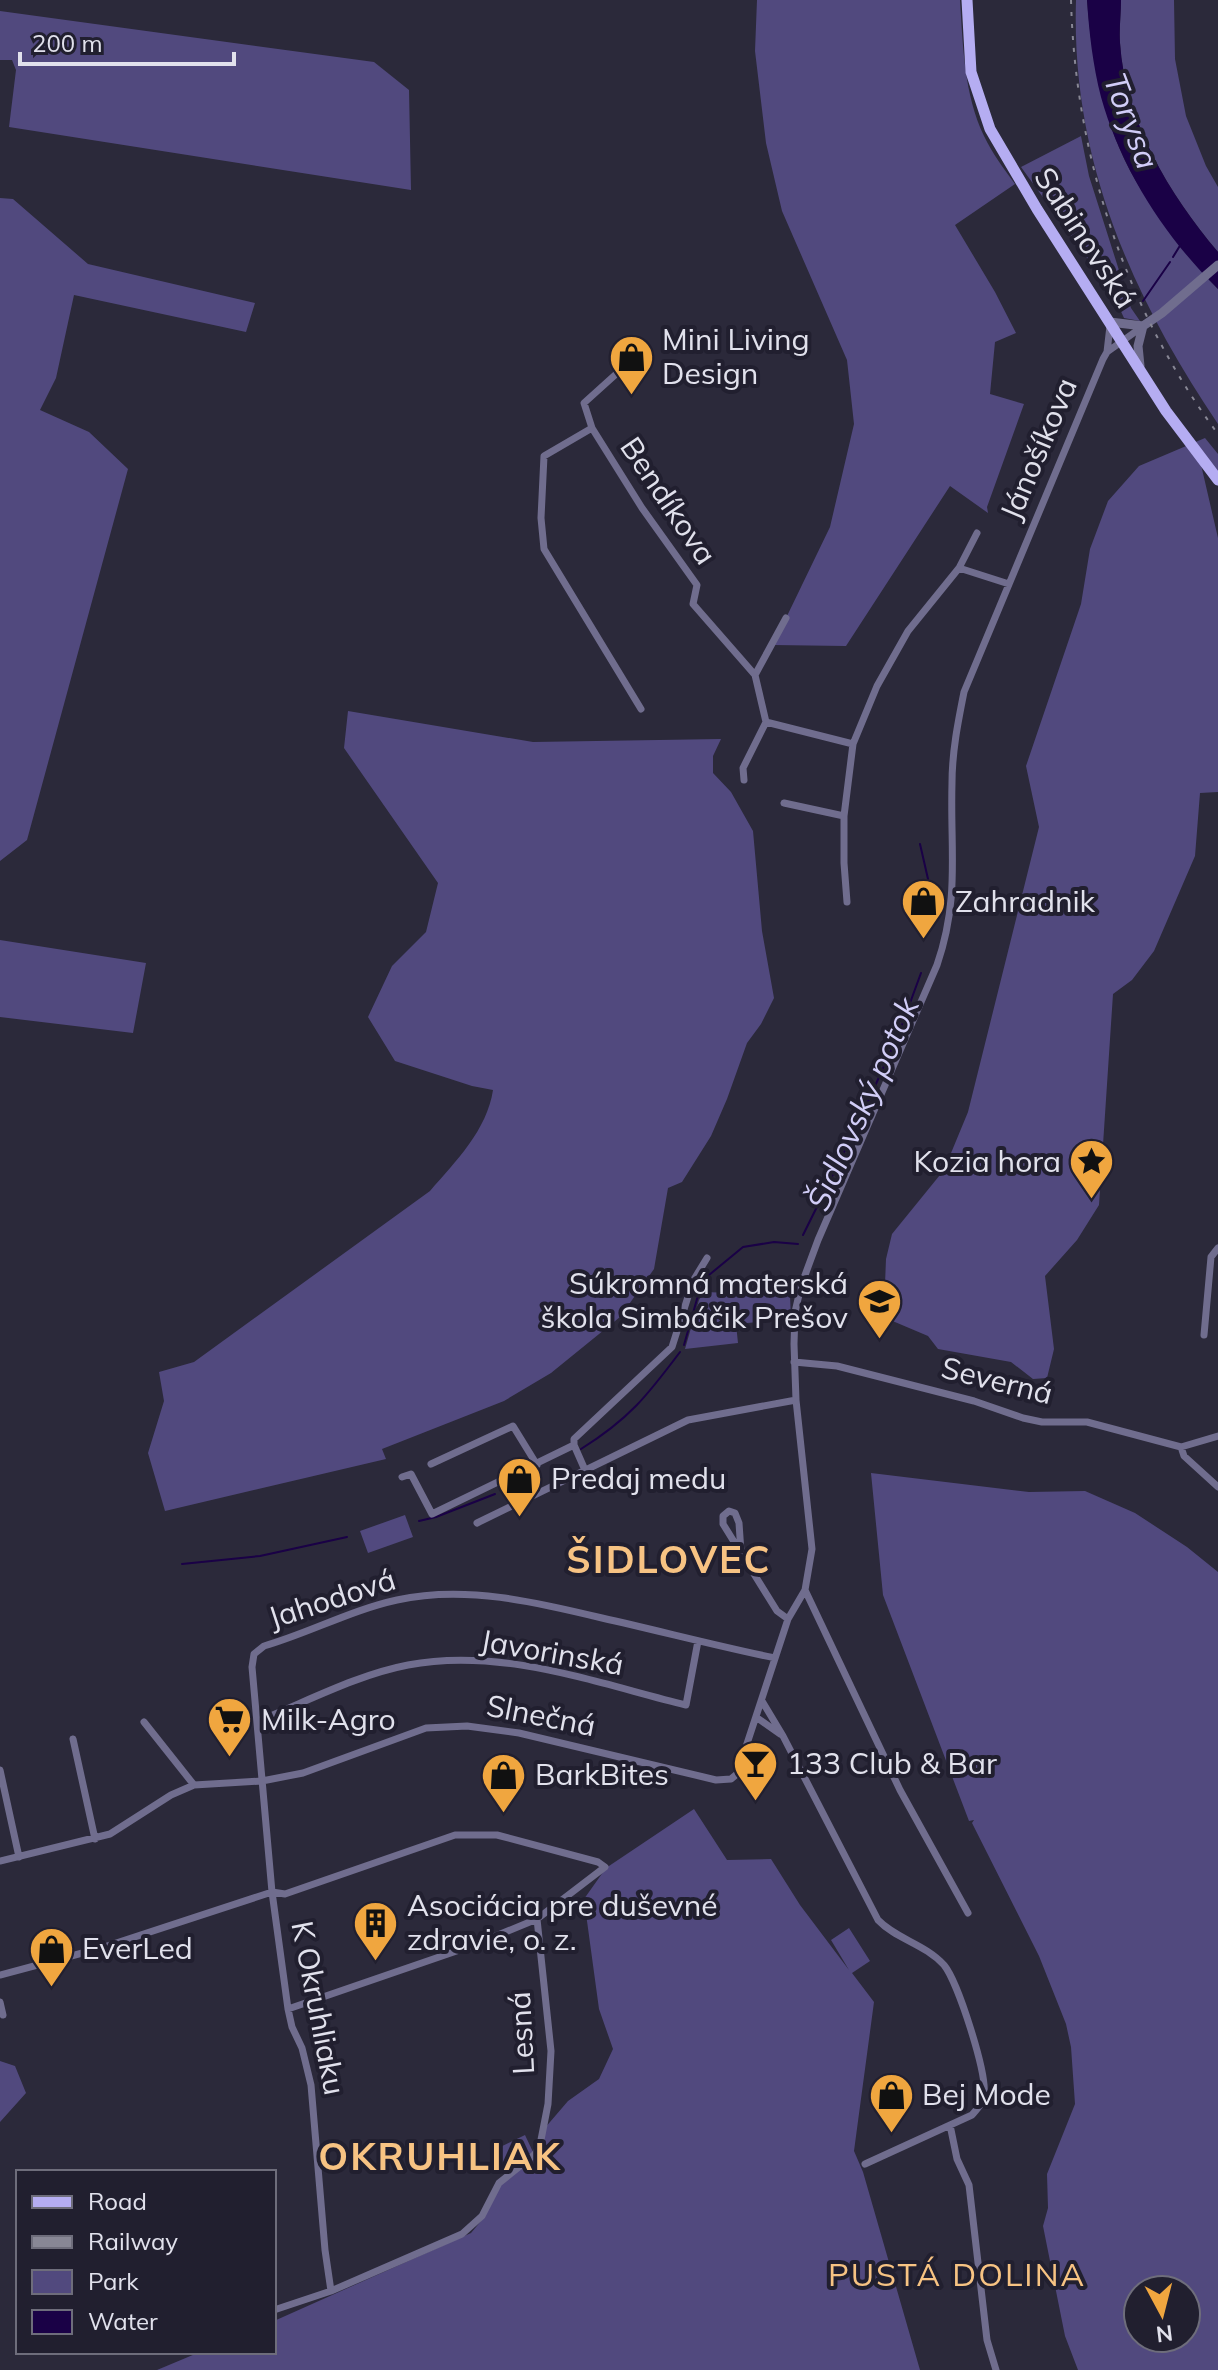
<svg xmlns="http://www.w3.org/2000/svg" width="1218" height="2370" font-family="Mulish,sans-serif">
<style>
.green{fill:#51497e;fill-rule:evenodd}
.water{fill:#1a0146}
.lines{fill:none;stroke-linecap:round;stroke-linejoin:round}
.stream{stroke:#1a0146;stroke-width:2}
.minor{stroke:#706d8e;stroke-width:7}
.tertiary{stroke:#706d8e;stroke-width:9}
.primary{stroke:#b5adf2;stroke-width:11}
.rail{stroke:#888795;stroke-width:2;stroke-dasharray:4 8;stroke-linecap:butt}
.labels{text-anchor:middle;stroke-width:8;stroke-linejoin:round;paint-order:stroke}
.street-label{font-size:30px;fill:#e1e1ec;stroke:#211f2f}
.poi-label{font-size:30px;fill:#e1e1ec;stroke:#211f2f;text-anchor:start}
.water-label{font-size:32px;font-style:italic;fill:#d1cdf7;stroke:#211f2f}
.neighbourhood-label{font-size:32px;letter-spacing:2px;fill:#f7c383;stroke:#211f2f}
.district-label{font-size:38px;font-weight:bold;letter-spacing:2px;fill:#f7c383;stroke:#211f2f}
</style>
<rect width="100%" height="100%" fill="#2b293a"/>
<path class="green" d="M757 0H960C963 46 964 94 984 136 992 153 1004 169 1015 184L955 225 995 292 1016 333 995 342 990 394 1024 404 987 507 988 513 950 486 846 646 773 645 830 527 854 424 847 360 782 211 766 143 755 51Z
M1076 0H1087C1092 65 1106 137 1143 192 1153 208 1165 222 1176 237 1189 255 1202 273 1218 289V424C1131 295 1071 159 1076 0Z
M1121 0H1174L1175 59 1186 116 1206 166 1218 187V252C1169 194 1125 121 1120 43 1119 29 1121 14 1121 0Z
M0 11 374 62 409 90 411 190 9 127 16 70 12 60H0Z
M1081 136 1089 176 1131 308 1140 321 1124 318 1113 294 1021 167Z
M0 198 13 199 88 264 255 303 246 332 74 295 56 378 40 410 89 432 128 469 27 840 0 861Z
M1205 438 1218 454V477L1199 456 1218 538V792L1200 793 1195 856 1154 951 1132 980 1113 994 1099 1205 1077 1240 1045 1276 1054 1349 1047 1378 1033 1379 1011 1362 938 1349 928 1336 876 1314 885 1284 886 1259 892 1234 944 1170 968 1112 1039 827 1026 766 1081 604 1090 549 1108 501 1139 466Z
M348 711 533 742 721 739 713 756V773L731 792 753 831 762 931 774 998 761 1024 747 1043 727 1099 711 1136 682 1182 668 1188 654 1269 620 1317 551 1373 504 1401 382 1449 386 1459 165 1511 148 1453 164 1401 159 1372 194 1362 430 1191C456 1161 487 1130 493 1090L472 1086 395 1061 368 1017 392 966 426 932 438 883 344 748Z
M0 940 146 963 133 1033 0 1017Z
M704 1292 790 1295 791 1319 736 1324 738 1343 685 1349 699 1300Z
M871 1473 1029 1492 1085 1491 1135 1513 1187 1547 1218 1572V2370H1078L1065 2336 1043 2226 1048 2208 1047 2174 1075 2104 1071 2047 1066 2024 1039 1956 972 1823 974 1820 969 1821 883 1595ZM1138 2290H1186V2338H1138Z
M405 1515 413 1537 368 1553 360 1531Z
M694 1809 727 1860 771 1859 800 1905 849 1970 831 1940 849 1928 870 1961 852 1973 874 2002 854 2151 863 2172 920 2370H157L200 2352H274V2321L471 2233 481 2221 500 2184 536 2155 544 2129 568 2101 599 2079 613 2049 599 2009 584 1899 606 1868Z
M0 2061 15 2066 26 2093 0 2122Z
M525 2135 533 2152 500 2168 492 2151Z"/>
<path class="water" d="M1087 0H1121C1121 14 1119 29 1120 43 1125 121 1169 194 1218 252V289C1165 237 1121 169 1101 97 1093 66 1089 32 1087 0Z"/>
<g class="lines">
<path class="stream" d="M1173 257 1181 244
M1143 301 1170 262
M920 844 928 879
M930 889 931 916
M803 1235 856 1128 899 1033 921 973
M684 1345 697 1299 709 1275 743 1247 774 1242 798 1244
M581 1449C629 1419 647 1396 680 1352
M419 1521 436 1517 495 1494
M182 1564 260 1556 347 1537"/>
<path class="minor" d="M1107 352 1110 326
M625 366 584 403 592 428 544 456 541 518 544 549 641 709
M592 428 642 508 697 585 693 604 755 675 766 722 743 768 744 780
M959 568 977 533
M755 675 786 618
M766 722 853 744
M784 803 844 816
M847 902 844 863V816L853 744 877 686 908 631 959 568 1009 584
M1204 1335 1211 1257 1218 1248
M794 1362 837 1366 974 1401 1023 1418 1042 1422H1087L1181 1447 1218 1436
M1181 1447 1184 1456 1218 1487
M431 1464 513 1426 537 1465
M585 1470 574 1445V1439L672 1347 693 1281 707 1258
M402 1477 411 1474 432 1514 574 1445
M477 1523 688 1420 796 1400
M741 1552 739 1523 735 1513 729 1511 723 1516V1524L777 1611 788 1619
M805 1590 900 1790 968 1913
M762 1701 783 1736 878 1920C896 1939 925 1944 944 1965 958 1982 987 2073 984 2094 983 2103 978 2108 972 2115L865 2164
M756 1717 780 1734
M258 1721C306 1702 356 1675 408 1665 501 1647 596 1683 686 1705L698 1641
M144 1722 194 1785
M73 1739 95 1839
M0 1770 19 1857
M0 1861 110 1834 171 1795 194 1785 262 1781 303 1773 426 1728 467 1726 519 1733 716 1780 731 1779 737 1774 788 1619 805 1590 812 1549 796 1400 794 1344 795 1312 801 1286 818 1240 937 965C960 898 950 851 952 783 952 752 958 722 964 692L1103 359 1107 352 1142 327
M0 1975 101 1948 272 1892 285 1894 455 1835H497L598 1862 605 1867 537 1919
M0 2002 3 2015
M288 2009 474 1945 537 1919 551 2051 548 2104 540 2145 535 2154 499 2183 482 2216 462 2234 331 2291
M950 2125 957 2159 969 2185 987 2340 996 2370
M274 2310 331 2291 325 2250 311 2085 302 2048 292 2027 288 2009 272 1892 252 1667 254 1654 264 1646C309 1633 351 1610 397 1600 465 1585 536 1602 602 1618 660 1631 717 1646 775 1658"/>
<path class="tertiary" d="M1110 322 1143 326
M1143 326 1162 313 1218 265
M1140 366 1138 346 1143 326"/>
<path class="primary" d="M967 0 971 72 990 129 1037 209 1166 411 1218 480"/>
<path class="rail" d="M1071 0C1075 156 1125 309 1218 434"/>
</g>
<defs>
<symbol id="shop-pin" viewBox="-11 -11 22 30"><path d="M0 17L-7.5 6A9.5 9.5 0 1 1 7.5 6Z" fill="#f0a63f" stroke="#211f2f"/><path d="M-5-2.5h2.3a2.7 3.5 0 0 1 5.4 0H5L5.5 6h-11ZM-1.5-2.5h3a1.5 2.3 0 0 0-3 0Z" fill="#111"/></symbol>
<symbol id="sight-pin" viewBox="-11 -11 22 30"><path d="M0 17L-7.5 6A9.5 9.5 0 1 1 7.5 6Z" fill="#f0a63f" stroke="#211f2f"/><path d="M0-6L1.8-2.2L6-1.7L2.9 1.2L3.7 5.4L0 3.3L-3.7 5.4L-2.9 1.2L-6-1.7L-1.8-2.2Z" fill="#111"/></symbol>
<symbol id="school-pin" viewBox="-11 -11 22 30"><path d="M0 17L-7.5 6A9.5 9.5 0 1 1 7.5 6Z" fill="#f0a63f" stroke="#211f2f"/><path d="M0-5L7-2L0 1L-7-2ZM-4 1L0 2.5L4 1V4Q0 6-4 4Z" fill="#111"/></symbol>
<symbol id="supermarket-pin" viewBox="-11 -11 22 30"><path d="M0 17L-7.5 6A9.5 9.5 0 1 1 7.5 6Z" fill="#f0a63f" stroke="#211f2f"/><path d="M-6-5.5h2.5l.6 2H6L4.5 2H-2.5L-4.4-4H-6ZM-1.5 3.2a1.3 1.3 0 1 0 .1 0ZM3 3.2a1.3 1.3 0 1 0 .1 0Z" fill="#111"/></symbol>
<symbol id="bar-pin" viewBox="-11 -11 22 30"><path d="M0 17L-7.5 6A9.5 9.5 0 1 1 7.5 6Z" fill="#f0a63f" stroke="#211f2f"/><path d="M-6-5H6L.8 .8V4.5H3.5V6h-7V4.5H-.8V.8Z" fill="#111"/></symbol>
<symbol id="building-pin" viewBox="-11 -11 22 30"><path d="M0 17L-7.5 6A9.5 9.5 0 1 1 7.5 6Z" fill="#f0a63f" stroke="#211f2f"/><path d="M-4-6H4V6H1V3H-1V6H-4ZM-2.5-4.3h1.7v1.8h-1.7ZM.8-4.3h1.7v1.8H.8ZM-2.5-1h1.7V.8h-1.7ZM.8-1h1.7V.8H.8Z" fill="#111"/></symbol>
</defs>
<g fill-rule="evenodd">
<use href="#shop-pin" x="606" y="332" width="51" height="69"/>
<use href="#shop-pin" x="898" y="876" width="51" height="69"/>
<use href="#sight-pin" x="1066" y="1136" width="51" height="69"/>
<use href="#school-pin" x="854" y="1276" width="51" height="69"/>
<use href="#shop-pin" x="494" y="1454" width="51" height="69"/>
<use href="#supermarket-pin" x="204" y="1694" width="51" height="69"/>
<use href="#bar-pin" x="730" y="1738" width="51" height="69"/>
<use href="#shop-pin" x="478" y="1750" width="51" height="69"/>
<use href="#building-pin" x="350" y="1898" width="51" height="69"/>
<use href="#shop-pin" x="26" y="1924" width="51" height="69"/>
<use href="#shop-pin" x="866" y="2070" width="51" height="69"/>
</g>
<g class="labels">
<g class="street-label">
<text transform="translate(1085 238) rotate(57)" y="10">Sabinovská</text>
<text transform="translate(1039 449) rotate(-67)" y="10">Jánošíkova</text>
<text transform="translate(668 501) rotate(56)" y="10">Bendíkova</text>
<text transform="translate(997 1381) rotate(14)" y="10">Severná</text>
<text transform="translate(332 1599) rotate(-18)" y="10">Jahodová</text>
<text transform="translate(552 1653) rotate(10)" y="10">Javorinská</text>
<text transform="translate(541 1716) rotate(11)" y="10">Slnečná</text>
<text transform="translate(318 2008) rotate(79)" y="10">K Okruhliaku</text>
<text transform="translate(522 2033) rotate(-93)" y="10">Lesná</text>
</g>
<g class="poi-label">
<text x="662" y="350">Mini Living<tspan x="662" dy="34">Design</tspan></text>
<text x="955" y="912">Zahradnik</text>
<text x="1061" y="1172" text-anchor="end">Kozia hora</text>
<text x="848" y="1294" text-anchor="end">Súkromná materská<tspan x="848" dy="34">škola Simbáčik Prešov</tspan></text>
<text x="551" y="1489">Predaj medu</text>
<text x="261" y="1730">Milk-Agro</text>
<text x="787" y="1774">133 Club &amp; Bar</text>
<text x="535" y="1785">BarkBites</text>
<text x="407" y="1916">Asociácia pre duševné<tspan x="407" dy="34">zdravie, o. z.</tspan></text>
<text x="82" y="1959">EverLed</text>
<text x="922" y="2105">Bej Mode</text>
</g>
<g class="water-label">
<text transform="translate(1131 121) rotate(69)" y="11">Torysa</text>
<text transform="translate(863 1104) rotate(-66)" y="11">Šidlovský potok</text>
</g>
<g class="neighbourhood-label">
<text x="957" y="2286">PUSTÁ DOLINA</text>
</g>
<g class="district-label">
<text x="669" y="1573">ŠIDLOVEC</text>
<text x="440" y="2170">OKRUHLIAK</text>
</g>
</g>
<rect x="16" y="2170" width="260" height="184" fill="#211f2f" stroke="#6e6d7b" stroke-width="2"/>
<rect x="32" y="2196" width="40" height="12" fill="#b5adf2" stroke="#6e6d7b" stroke-width="2"/>
<text x="88" y="2210" font-size="24" fill="#e1e1ec">Road</text>
<rect x="32" y="2236" width="40" height="12" fill="#888795" stroke="#6e6d7b" stroke-width="2"/>
<text x="88" y="2250" font-size="24" fill="#e1e1ec">Railway</text>
<rect x="32" y="2270" width="40" height="24" fill="#51497e" stroke="#6e6d7b" stroke-width="2"/>
<text x="88" y="2290" font-size="24" fill="#e1e1ec">Park</text>
<rect x="32" y="2310" width="40" height="24" fill="#1a0146" stroke="#6e6d7b" stroke-width="2"/>
<text x="88" y="2330" font-size="24" fill="#e1e1ec">Water</text>
<g transform="translate(1162 2314) rotate(173)"><circle r="38" fill="#211f2f" stroke="#6e6d7b" stroke-width="2"/>
<path d="M0-6L14 30L0 20L-14 30Z" fill="#f0a63f"/>
<text y="-12" font-size="22" font-weight="bold" text-anchor="middle" fill="#e1e1ec">N</text>
</g>
<path d="M20 52v12h214v-12" fill="none" stroke="#e1e1ec" stroke-width="4"/>
<text x="32" y="52" font-size="24" fill="#e1e1ec" stroke="#211f2f" stroke-width="6" paint-order="stroke">200 m</text>
</svg>
